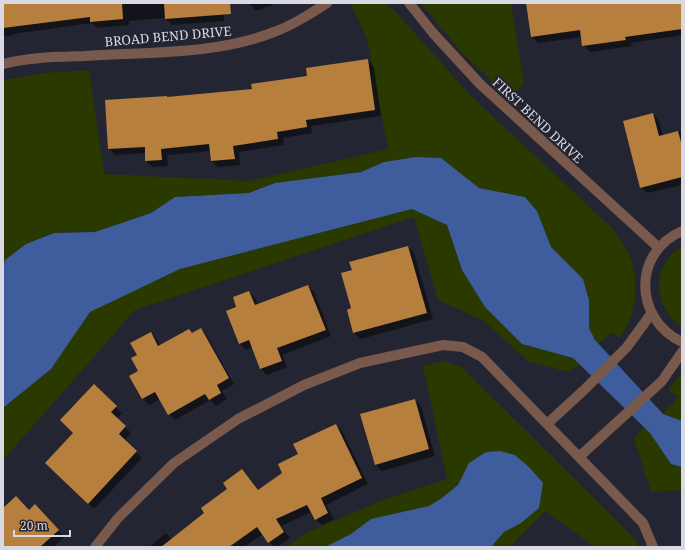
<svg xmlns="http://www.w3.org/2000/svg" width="685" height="550" font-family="'Noto Serif',serif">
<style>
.green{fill:#293900}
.water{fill:#3f5c9c}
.shadow{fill:#0007}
.building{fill:#b77f3d}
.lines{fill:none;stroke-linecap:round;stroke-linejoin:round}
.minor{stroke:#7a594d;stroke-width:10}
.tertiary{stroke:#7a594d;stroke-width:10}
.labels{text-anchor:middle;stroke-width:4;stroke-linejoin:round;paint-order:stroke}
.street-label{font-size:13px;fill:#d8d9e2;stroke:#242532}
</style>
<rect width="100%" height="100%" fill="#242532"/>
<path class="green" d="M355 3H385L396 12 468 93 613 229C618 236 623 243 627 250 641 276 638 316 619 338L613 332 598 344 595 340 589 328V300L583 279 551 247 537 211 525 197 479 188 441 159 416 157 384 162 361 172 275 183 249 193 175 197 151 213 95 232 54 233 26 244 5 260 3 268V80L44 73 89 70 104 174 250 181 388 149 367 38 351 5Z
M421 3H511L524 83 511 99 461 52Z
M412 209 447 225 462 270 485 307 522 344 573 358 580 365 568 372 528 361 484 321 438 300 414 217 135 310 3 460V408L51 369 90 312 180 269Z
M682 246V326C664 317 655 291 661 272 664 261 673 253 682 246Z
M443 361 462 367 634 538 639 547H595L545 511 510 547H287L306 533 383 500 447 479 423 366Z
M682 374V421L663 414 678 397 668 389Z
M644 427 650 433 671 464 682 467V490L651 492 634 438Z"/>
<path class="water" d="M416 157 441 158 479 188 525 197 537 211 551 247 583 279 589 300V328L595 340 663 414 682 421V467L671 464 650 433 573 358 522 344 485 307 462 270 447 225 412 209 180 269 90 312 51 369 3 408V268L5 260 26 244 54 233 95 232 151 213 175 197 249 193 275 183 361 172 384 162Z
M500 451 515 455 529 467 543 483 539 508 521 523 504 532 491 547H327L329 545 351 534 371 519 429 506 442 498 458 485 469 463 486 452Z"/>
<path class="shadow" d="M3 3H223L224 21 172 25 165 18 129 21V25L97 28 92 23 13 34 14 35 3 37Z
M249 3H277L256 11Z
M527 3H682V35L631 43 632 46 590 52 583 45 582 37 538 43 532 37Z
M368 60 374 67 381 116 311 126 312 133 283 138 284 145 239 152 240 165 218 167 212 161 211 151 167 155 168 166 153 167 146 161V153L116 155 109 149 168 98 253 89 309 77Z
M653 114 659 121 663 136 682 131V185L647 193 641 187Z
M408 247 414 253 433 319 361 339 354 333 348 310 353 309V271Z
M308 286 314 292 331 336 282 355 287 367 267 375 261 369 253 347 246 350 240 344 227 312 238 308 249 292 255 298 258 305Z
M201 329 207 336 234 384 222 391 227 399 216 406 210 400 175 420 169 414 160 399 149 405 143 399 138 356 151 333 157 339 160 346 193 334Z
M94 386 122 413 117 419 131 433 124 441 142 458 94 509 46 463 75 433Z
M415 400 421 406 435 456 382 471 375 464Z
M336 425 342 431 368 484 326 505 334 519 322 525 315 519 312 512 281 526 290 538 277 547H274L263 534 244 547H149L166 533 172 540 206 513 229 489 242 470 259 491 284 474 299 455Z
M3 510 41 512 64 537 53 547H3Z"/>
<path class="building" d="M3 3H122L123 19 90 22V17L3 28Z
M164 3H230L231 14 165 19Z
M526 3H682V29L625 37 626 40 582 46 580 30 531 37Z
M368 59 375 110 306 120 307 127 277 132 278 139 233 146 235 159 211 161 209 144 161 149 162 160 145 161V147L108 149 105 100 167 96V97L252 89 251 84 307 76 306 68Z
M653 113 659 136 678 131 682 146V177L640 188 623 121Z
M408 246 427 313 353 333 347 310 351 308 341 273 352 270 349 262Z
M308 285 326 330 277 348 282 361 260 369 249 340 239 344 226 311 236 307 233 297 249 291 255 305Z
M201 328 229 378 217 385 221 393 209 400 205 394 168 415 155 392 142 399 129 376 138 371 131 358 137 355 130 343 151 332 158 346 189 329 192 333Z
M94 384 117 406 111 412 126 426 119 434 137 451 88 504 45 463 73 433 60 420Z
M415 399 429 449 375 465 360 414Z
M336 424 362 478 321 498 328 513 315 520 307 505 276 519 284 532 268 543 257 527 229 547H161L204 513 201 508 227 489 223 483 242 469 258 490 282 473 278 464 298 454 293 444Z
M16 496 29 510 35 504 59 530 40 547H3V508Z"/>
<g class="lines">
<path class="minor" d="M3 64C29 57 58 57 85 56 146 52 216 55 274 32 293 25 310 14 327 3
M547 424 584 390 627 347 651 314
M579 457 662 381 682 352
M95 547 118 518 174 463 238 419 304 385 360 363 443 345 463 347 482 357 643 523 653 547"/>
<path class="tertiary" d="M409 3 433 33 480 84 659 248
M682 231C632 253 634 319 682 342"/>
</g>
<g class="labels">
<g class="street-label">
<text transform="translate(168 36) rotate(-5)" y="5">BROAD BEND DRIVE</text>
<text transform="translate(538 120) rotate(43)" y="5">FIRST BEND DRIVE</text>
</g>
</g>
<rect width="685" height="550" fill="none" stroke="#d8d9e2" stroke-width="8"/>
<path d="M14 530v6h56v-6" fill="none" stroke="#d8d9e2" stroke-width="2"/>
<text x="20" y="530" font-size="12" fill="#d8d9e2" stroke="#242532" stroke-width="3" paint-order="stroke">20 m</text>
</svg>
